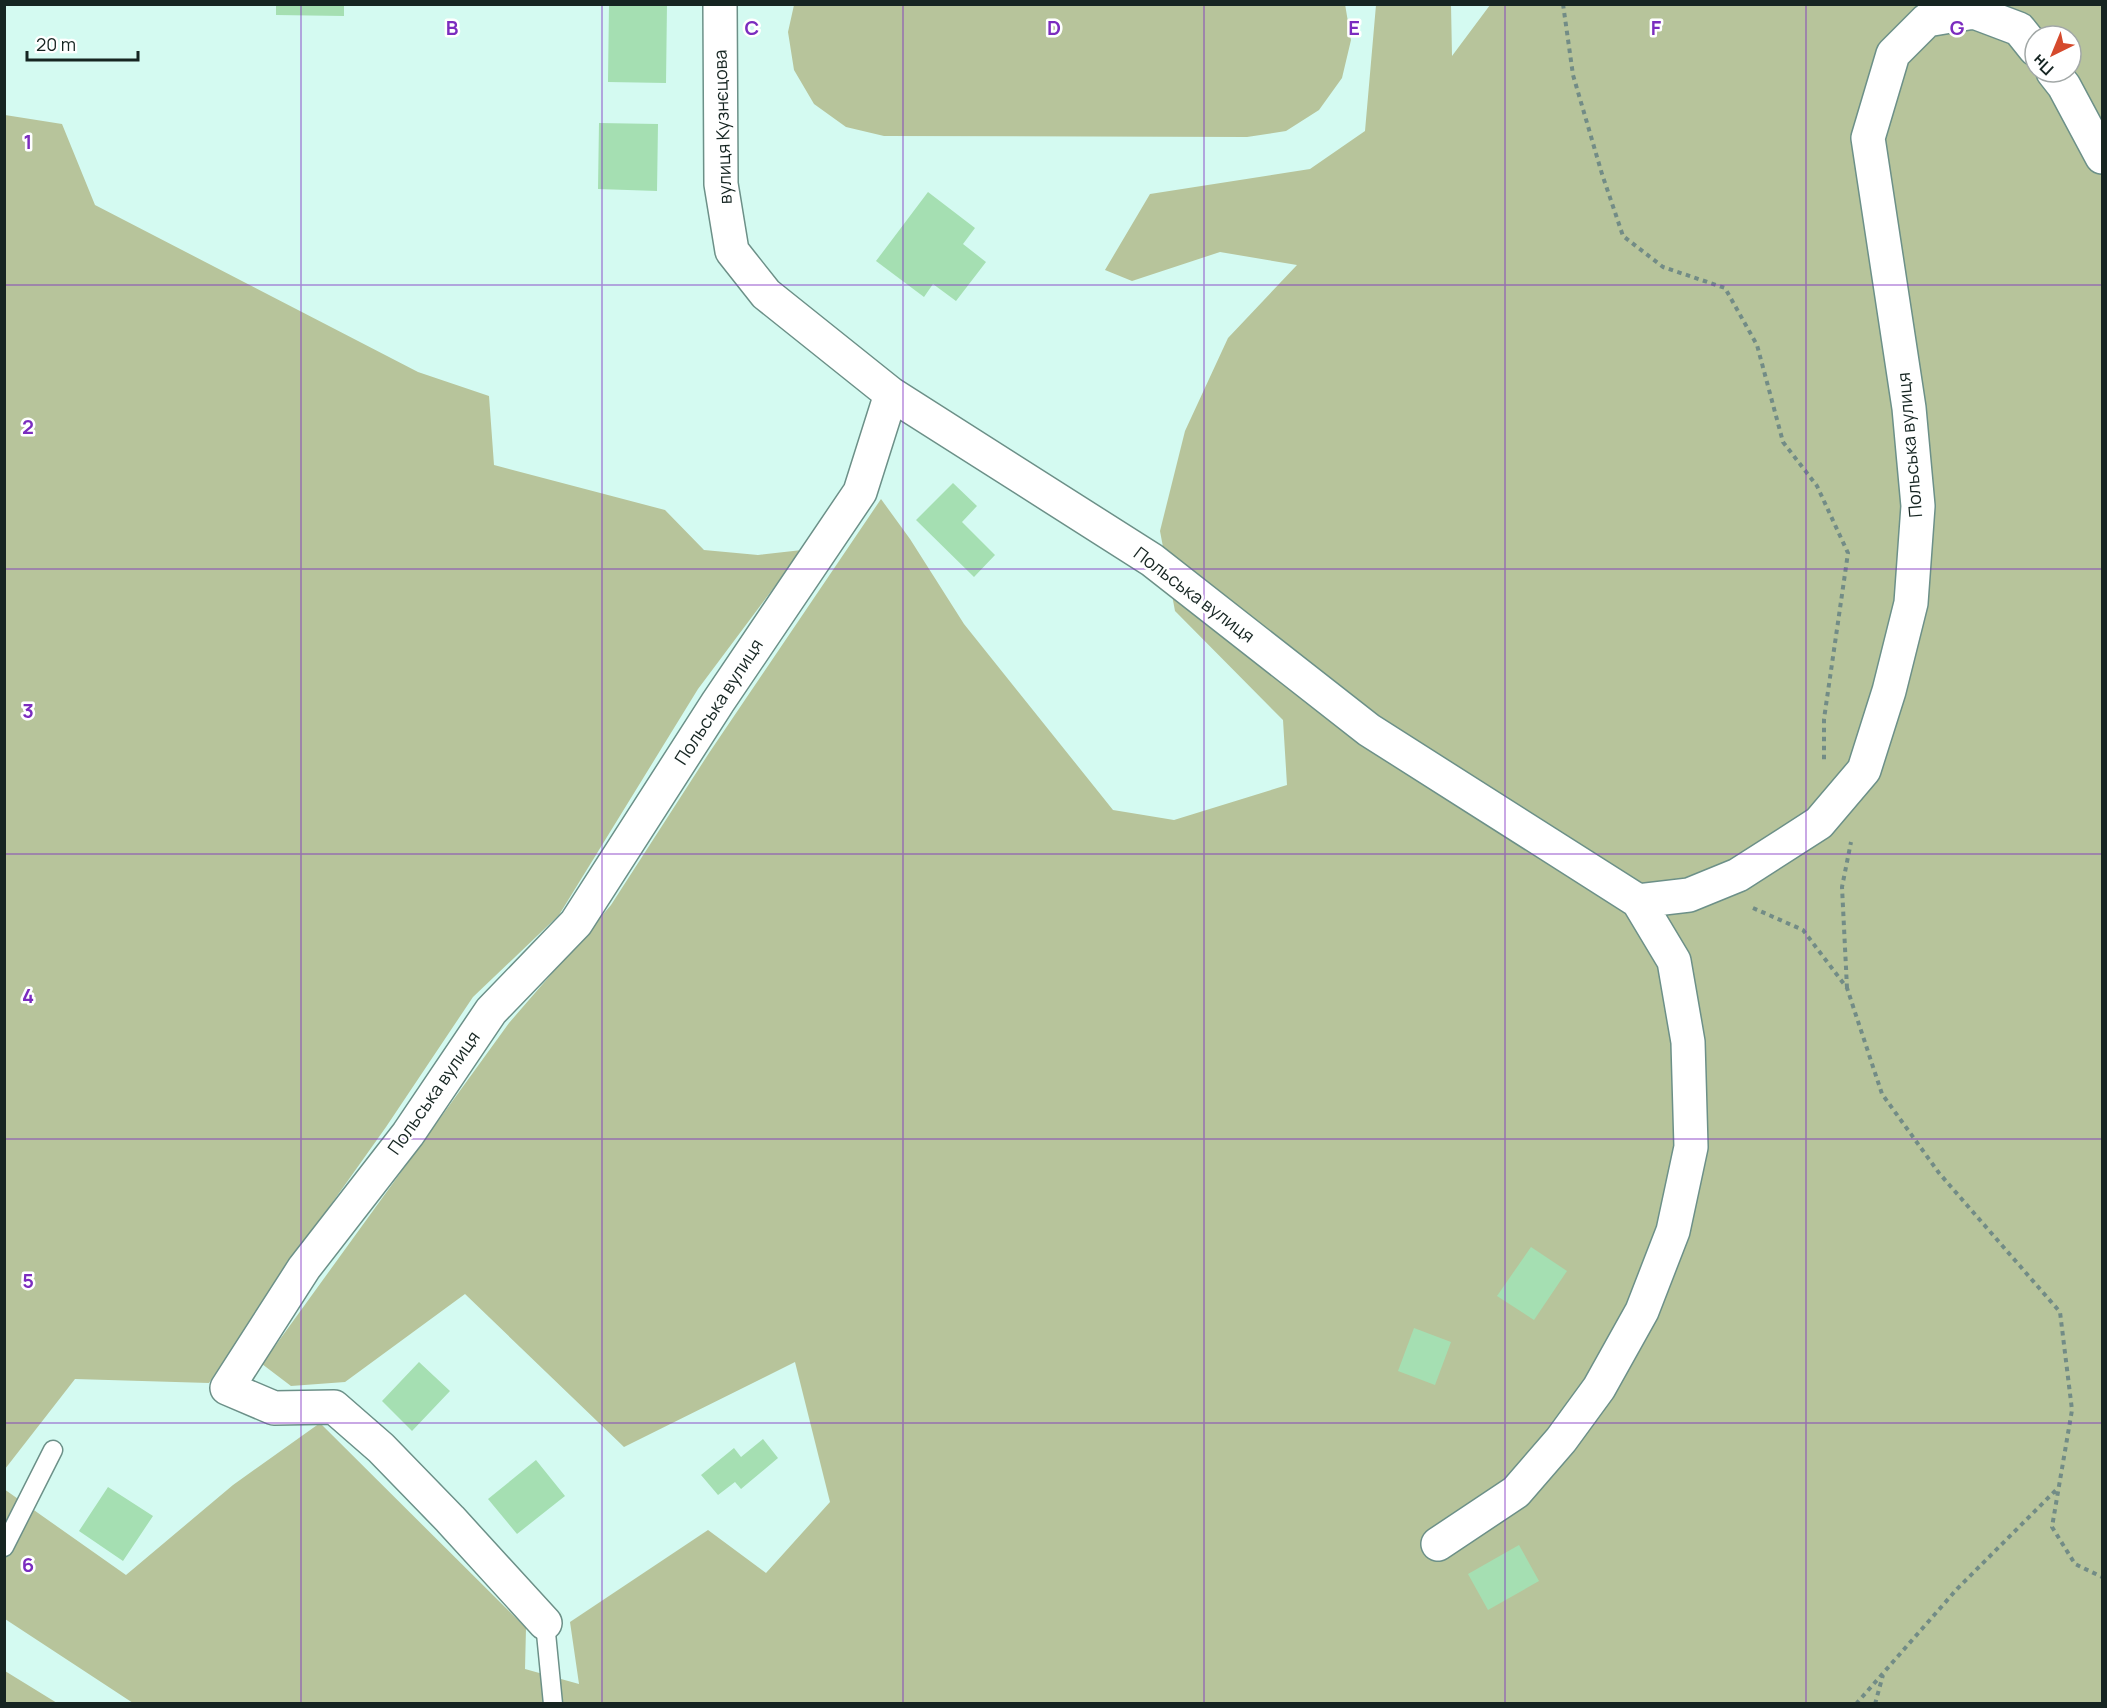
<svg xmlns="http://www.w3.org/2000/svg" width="2107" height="1708" font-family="Manrope,sans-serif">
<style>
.green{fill:#b7c49b;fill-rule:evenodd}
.building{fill:#a5dfb2}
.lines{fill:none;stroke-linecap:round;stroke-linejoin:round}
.service-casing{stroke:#6c9088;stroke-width:21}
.minor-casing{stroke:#6c9088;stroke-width:36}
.path{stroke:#728c86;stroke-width:4;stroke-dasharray:4.5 4.5;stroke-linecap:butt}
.service{stroke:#fff;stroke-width:18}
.minor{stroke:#fff;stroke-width:33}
.grid{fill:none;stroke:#7b2cbf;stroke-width:1.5;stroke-opacity:0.55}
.labels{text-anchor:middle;stroke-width:5;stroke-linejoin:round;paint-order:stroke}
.street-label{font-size:18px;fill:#162522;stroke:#fff}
.grid-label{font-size:20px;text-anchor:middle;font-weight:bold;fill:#7b2cbf;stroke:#fff;stroke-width:5;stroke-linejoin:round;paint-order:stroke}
</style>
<rect width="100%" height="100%" fill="#d4faf1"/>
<path class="green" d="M1345 4 1351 40 1342 78 1319 110 1286 131 1247 137 884 136 846 127 814 104 794 70 788 32 794 5Z
M1376 5H1451L1452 56 1490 5H2102V1703H133L5 1619 4 1489 126 1575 233 1485 320 1423 526 1628 525 1669 579 1684 570 1622 708 1530 766 1573 830 1502 795 1362 624 1447 465 1294 345 1382 291 1386 262 1364 509 1023 611 905 709 753 881 499 910 539 964 624 1113 810 1174 820 1287 785 1283 720 1175 611 1160 531 1185 431 1228 338 1297 265 1220 252 1132 281 1105 270 1150 194 1310 169 1365 131ZM2035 36H2071V72H2035Z
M5 115 62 124 95 205 418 372 489 396 494 465 665 510 704 550 758 555 802 550 698 689 559 915 473 997 386 1127 293 1258 209 1383 75 1379 5 1469Z
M5 1671 57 1703H5Z"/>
<path class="building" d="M276 4H344V16L276 15Z
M609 4H667L666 83 608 82Z
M599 123 658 124 657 191 598 189Z
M928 192 975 228 963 244 986 262 956 301 933 284 924 297 876 261Z
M953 483 977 506 962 522 995 555 974 577 916 520Z
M1531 1247 1567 1271 1534 1320 1497 1296Z
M1414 1328 1451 1342 1435 1385 1398 1371Z
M419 1362 450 1391 412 1431 382 1401Z
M763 1439 778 1458 741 1489 735 1482 718 1495 701 1475 734 1448 741 1457Z
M536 1460 565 1496 517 1534 488 1499Z
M108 1487 153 1516 123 1561 79 1531Z
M1519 1545 1539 1581 1488 1610 1468 1574Z"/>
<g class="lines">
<defs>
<path id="service" d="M4 1547 53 1450
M545 1623 553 1704"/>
<path id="minor" d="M720 4 721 184 732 251 766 294 891 394 1152 560 1369 730 1638 901 1674 961 1688 1042 1691 1147 1673 1231 1642 1311 1599 1388 1561 1440 1516 1492 1438 1544
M2053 72 2064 86 2102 157
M1638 901 1689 895 1738 875 1819 823 1864 770 1889 691 1911 603 1918 506 1909 408 1868 138 1893 54 1927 20 1974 12 2019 29 2035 49
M545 1623 450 1519 381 1448 334 1407 274 1408 227 1388 304 1268 408 1134 491 1011 576 923 718 702 860 492 891 394"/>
</defs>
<use href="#service" class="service-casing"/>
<use href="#minor" class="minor-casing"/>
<path class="path" d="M1563 4 1573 75 1602 174 1623 236 1663 267 1725 288 1757 345 1783 442 1817 486 1848 553 1824 719V760
M1753 908 1803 930 1847 988 1882 1094 1939 1173 2060 1312 2072 1410 2052 1527 2075 1564 2102 1577
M1847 988 1842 887 1851 842
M1856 1704 1957 1589 2058 1488
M1875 1704 1883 1675"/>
<use href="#service" class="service"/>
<use href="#minor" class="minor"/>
</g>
<path class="grid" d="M301 4V1704M602 4V1704M903 4V1704M1204 4V1704M1505 4V1704M1806 4V1704M4 285H2102M4 569H2102M4 854H2102M4 1139H2102M4 1423H2102"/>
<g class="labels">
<g class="street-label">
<text transform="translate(723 127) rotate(-92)" y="6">вулиця Кузнєцова</text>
<text transform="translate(1910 445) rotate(-95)" y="6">Польська вулиця</text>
<text transform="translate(1194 595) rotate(37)" y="6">Польська вулиця</text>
<text transform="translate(719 702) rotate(-57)" y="6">Польська вулиця</text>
<text transform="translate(434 1093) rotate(-55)" y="6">Польська вулиця</text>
</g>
</g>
<g class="grid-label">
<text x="452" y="35">B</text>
<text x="752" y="35">C</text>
<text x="1054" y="35">D</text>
<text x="1354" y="35">E</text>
<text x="1656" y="35">F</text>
<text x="1957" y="35">G</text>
<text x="28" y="149">1</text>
<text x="28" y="434">2</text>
<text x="28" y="718">3</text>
<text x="28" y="1003">4</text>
<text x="28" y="1288">5</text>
<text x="28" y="1572">6</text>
</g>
<rect width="2107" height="1708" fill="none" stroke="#162522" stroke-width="12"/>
<g transform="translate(2053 54) rotate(223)"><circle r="28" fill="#ffffff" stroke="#a2a8a7" stroke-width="1.5"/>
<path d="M0-4.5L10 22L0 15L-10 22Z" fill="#d54a2d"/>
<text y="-9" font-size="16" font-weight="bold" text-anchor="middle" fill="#162522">Пн</text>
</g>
<path d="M27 51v9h111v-9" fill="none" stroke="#162522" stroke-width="3"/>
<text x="36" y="51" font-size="18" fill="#162522" stroke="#ffffff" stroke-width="4.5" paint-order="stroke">20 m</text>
</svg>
